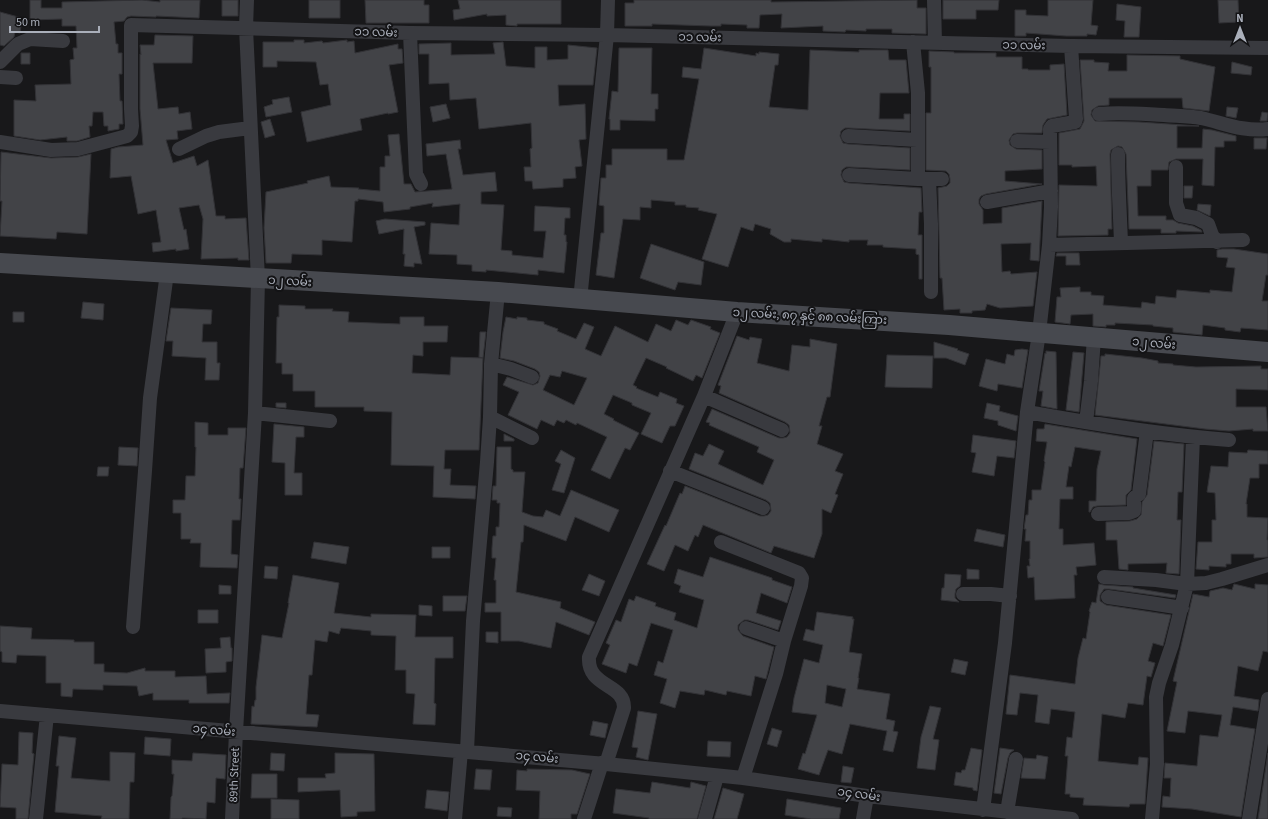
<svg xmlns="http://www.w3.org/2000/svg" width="1268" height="819" font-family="'Source Sans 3','Noto Sans Myanmar',sans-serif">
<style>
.building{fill:#424347;stroke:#323236;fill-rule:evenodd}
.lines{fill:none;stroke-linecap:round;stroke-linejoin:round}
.street{stroke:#393a3f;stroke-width:14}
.secondary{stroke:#47494f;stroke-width:20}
.labels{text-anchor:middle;stroke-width:4;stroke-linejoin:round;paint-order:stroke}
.street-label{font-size:12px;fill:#aaafba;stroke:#131315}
</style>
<rect width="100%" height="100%" fill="#18181a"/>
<path class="building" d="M30 0H41V8H62V2L142 0 160 2V0H200L199 18 156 16V17L131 16 127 17 124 21 114 22 116 44H118V53H122V74H119L120 101H122L123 124H119V129L108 131V126H104L103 112H93L92 126H89L90 137 77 141H67V137L40 140 14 136V100L36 101 35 85 71 84 70 60 74 59 73 48H77L76 26H62V19L30 20Z
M222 0H238V16H222Z
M309 0H340V18H309Z
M365 0H424V5H429V23H366Z
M458 0H561V24H517V26L506 25V15L487 16V14L454 20 453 10 460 9Z
M634 0H771V2L917 0V8H926V34L892 33V29H866V31L846 30 845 32 823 31V26L781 28 782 14 760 15 759 28H747V25L721 24V26H711L652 24V26H625V3H634Z
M943 0H999L998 10H976V19H943Z
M1048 0H1093L1091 25 1098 26 1096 35 1087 34V36H1066L1026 33V36H1015V10H1026V15L1048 16Z
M1218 0H1238L1239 22 1219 23Z
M1117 4 1141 7 1139 37H1124L1125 21 1116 20Z
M0 12 22 18 20 33 15 32 14 37 4 46 0 45Z
M155 35 193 36 192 63H153L158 109 178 107 179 114 190 112 192 129 177 131 178 139 166 140 173 163 194 156 197 166 208 160 216 216H225V219L246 218 249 260H238V258L201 259 203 219 199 205 179 208 184 230 186 229 189 249 176 251V249L153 252 152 243 161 242 156 210 138 214 131 176 110 178 111 149 118 147 143 145 140 109V54L141 55 140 45H154Z
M294 40H304V43L322 41 323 43 347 40V42L354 41 355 53 398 44V49H402L403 63 389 65 398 112 388 114V113L360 119 362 130 307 142 301 112 331 105 328 84 320 85 316 62 277 61V67H263V42H294Z
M503 42 506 66 535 68V47H547V60L568 59V45L597 48 593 85H558L559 106 585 104 586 139 579 140 582 166 575 167 576 178 563 179V187L533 189 532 181H525L524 167H531L530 149 532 148 531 123 479 129 476 98 450 100 449 83 429 84V54H419V44L451 43V55L495 54 493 43Z
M619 48H652L651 94H658V109H655V121L620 120V130H610V119H609L612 91 618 92Z
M704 48 756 56V53L759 54V52L779 54 778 65H775L769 107 808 110 810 50 859 52V50H888L889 60H906L909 93H880L879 119H904V114H910V131L848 128H845L841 131 840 136 843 143 848 144 910 148V170L849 167H846L842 170 841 175 844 182 849 183 921 188 922 212H919L918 235H922V279H919V255L916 254V249L883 247V245H867L868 240H849V242L822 239V242L791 239V242H784L770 234 771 229 755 224 753 231 741 227 728 267 702 259 717 214 698 210 699 208 686 207V205H675V202L651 200V208L640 207V220L623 219 614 278 596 275 601 233H604V206L599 205 601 178H606V165H612V149H667V160H684L699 79 682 77 683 67 701 69Z
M929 51 954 52V53H996V57H1022V69H1028V70H1050V65L1064 64 1067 115 1047 119 1043 125 1042 133H1017L1013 134 1009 140 1010 145 1016 149 1042 150V169L1005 171V181L1042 184 986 194 981 196 979 199V204L983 210V224L1002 223V208L1042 201 1039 261 1030 260 1031 243 1001 244 1002 272 1010 271 1011 274 1037 272 1033 306 1000 308 987 304 985 310 972 311V313H960V309L944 310 942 278H940L938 188 947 186 950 183V179L949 174 946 171 926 170V113H931V67H929Z
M21 53H30V64H21Z
M1127 55 1180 56V59L1215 67 1209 111 1183 108 1182 98H1109V105L1098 106 1092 110 1091 115 1095 121 1139 122 1199 126H1177V148H1202L1203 129 1212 130 1236 136V141H1224V147H1215L1214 186 1202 185 1203 159H1176L1169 162 1168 170H1151V186H1137L1138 216H1166V220H1173L1178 223 1193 226 1201 230 1202 232 1176 231V233H1161V229H1129L1126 154 1122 147 1118 146 1111 150 1110 154 1112 229H1108V235L1058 236 1059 185 1097 186 1096 166 1072 167V165H1059V133L1080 129 1084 121 1080 60H1094V62L1109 63 1108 71H1127Z
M1232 62 1252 67 1251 75 1231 73Z
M289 97 292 112 266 117 264 107 273 104 272 100Z
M446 104 450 118 433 122 430 107Z
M1227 107 1238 108 1236 118 1226 116Z
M1262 112 1268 113 1267 121H1260Z
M270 119 275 135 265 138 261 122Z
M399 134 404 184H411L415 192 452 189 446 154 427 156 426 144 460 140 461 149H458L463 175 495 172 497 191 481 192V204L504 205 501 250 512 251V255L543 258 546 231H534L535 206 570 208V218H565L564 235H566V242H567L564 273 538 270V275L486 270V272L472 271V265L457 264V255L429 254 431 223 459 225 460 204 432 207 433 203 410 207V209L384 212 383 202 358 199V201H355L352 242 322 240V255L292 254 291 263H266L264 228 266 192 308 183 307 181 329 176 331 187 359 188 358 189 380 191V167H385V156H390L388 135Z
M1254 138H1267L1266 149H1254Z
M1 152 51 158 78 157 91 154 87 234 57 232 56 239 0 236 2 201H0Z
M1184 186H1193L1192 198H1184Z
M1198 204 1211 205 1210 216 1197 210Z
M385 219 425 222V225L414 227 422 264 414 263V267L404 266 405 254H403L404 229 379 234 376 221Z
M651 244 704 262 701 285 678 282 675 290 640 278Z
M1222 249H1234L1268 254V275H1266L1262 301H1268V330L1241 328 1240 332 1225 330V328L1203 325 1202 335 1173 332V328L1153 326V325L1115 323V325H1106V327L1093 326V314L1071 315 1070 324 1055 322 1057 297H1061L1060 288 1080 287V292H1091V295L1104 296 1103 305 1141 308 1142 302 1155 304 1156 296 1176 298 1177 290 1210 293V290L1232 292 1235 268 1226 267 1228 258 1217 257V250Z
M1057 253H1079L1080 265H1066V256H1056Z
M83 302 104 304 103 320 81 318Z
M279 305 305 306V309H333L332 311 349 312 348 322 400 324V317H424V326H448L447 342H423V356L413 355 412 373 450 375 451 357 483 358 479 450H445L444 469H451L450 485 476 486 475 499 433 497 434 466 391 465 392 412 364 411V407H315V391H293V374H282V363H276L277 317H279Z
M171 308 212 310 211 324H203L202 342H217V363H220L219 380H205L206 358 172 356 173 341H166Z
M13 312H24V322H13Z
M506 317 517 319V317L527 318V320L544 322V324L558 329 557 331 576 339 584 323 594 327 585 349 601 356 615 326 648 342 656 324 671 331 676 320 688 325 691 320 711 327 710 329 720 333 702 378 696 375 693 381 666 368 667 367 646 358 633 385 637 387 636 388 658 397 660 392 677 399 676 403 684 406 675 426H670L662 443 641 434 651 413 632 405V403L613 395 604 414 614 419 613 420 639 433 630 450 625 448 610 479 591 470 607 437 577 423 576 425 566 420 564 423 557 420 554 426 541 420 537 429 508 415 519 392 503 385 507 377 533 385 538 383 540 376 539 372 535 369 514 361 500 358 503 332ZM562 371 587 378 574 405 543 390 550 375 560 377Z
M480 332H486L483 358 479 357Z
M737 336 749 340 750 337 762 339 757 363 789 371 792 345 810 347V339L837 344 830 397H827L819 426H822L817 444 843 454 835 471 843 474 835 494 838 495 831 513 822 509V534L814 558 774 546 771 553 703 525 698 537 695 535 688 551 675 545 664 571 647 564 665 525 666 526 680 493 682 494 685 486 760 516H764L768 515 771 511 770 503 766 500 689 469 695 453 703 456 709 444 724 451 718 464 763 485 774 460 757 452 759 447 709 425 710 423 706 422 712 409 779 438H783L787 437 790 433 789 425 785 422 719 393 721 386 718 385Z
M934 342 958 349 957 350 969 354 965 365 946 358H934Z
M1022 349 1028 350 1022 388 998 384 997 391 979 386 986 359 1005 364 1007 354 1014 356 1015 350Z
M1046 351 1056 352 1057 409 1041 406 1043 391H1039L1045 353 1046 354Z
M1073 352 1084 353 1079 412 1066 410Z
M1105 354 1142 358 1158 361V363L1173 364V365L1196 367 1261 366V369H1268V390L1236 389V407H1266L1268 431H1253V429L1229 431 1205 429 1095 415 1101 356H1105Z
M887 355 933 356 932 388 885 387Z
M276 403H286V408L276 407Z
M987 403 1000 406 999 411 1018 416 1016 431 998 425V421L984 418Z
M195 422 208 423V435H228V428H246L243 468H240L239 499H241L240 520H232L231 554 238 555 237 568 200 567 201 543H190L191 539H181V513H173V500H185L186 476H195L196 447H195Z
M274 424 304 427V437H296L294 473H302V495H285V463L272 462Z
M1045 424 1137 439 1131 490 1126 495V505L1097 506 1093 507 1090 512H1089V501H1096L1097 469 1101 451 1075 447 1071 467 1069 466 1066 487H1073V499H1060L1059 529H1063V545L1094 543 1096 565 1076 567 1077 575H1074L1075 598 1035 600 1034 577 1028 578 1027 566H1030L1029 559H1030V541H1025L1026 529H1024L1026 515H1028L1029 500H1032V490H1041L1045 462 1044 461 1047 442 1036 441 1037 429H1044Z
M504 434 514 439V441H504Z
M973 435 1016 441 1014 458 997 456 994 476 972 472 976 453 971 452Z
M1154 441 1184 444 1182 492H1178L1177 520H1181L1179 574 1166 573 1167 563 1128 564V570L1119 569 1117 540H1106V522L1130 521 1137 519 1141 515 1142 502 1147 495Z
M119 447 138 448 137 466 118 465Z
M497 447H511V469L513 470V472H525L522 512 533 516 543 517 546 510 560 516 571 490 619 510 609 532 575 517 566 541 524 525 523 542H521L516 592 561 602 560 608 595 622 589 635 556 622 551 648 519 641H501V612H485V603H496V580H494L496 558H492V548L493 536H496V527H499L500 503H497V500H492L493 486H496Z
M561 450 575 458 564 493 552 490 561 464 555 461Z
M1248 450 1268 451V464H1259V478H1250L1246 504H1247V517L1268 518 1267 540H1268V557L1254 558V554H1231V564H1226V567L1209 566V570L1196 569 1198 542H1212V520H1216L1215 493 1207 492 1211 466 1228 467 1229 452 1247 453Z
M98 467H109L108 476H97Z
M977 529 1005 535 1003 547 974 541Z
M314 542 349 547 346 564 311 558Z
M432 547H450V558H432Z
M710 557 772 578V580L792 587 787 603 761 593 756 613 781 621 778 630 748 620H744L738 625V630L743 636 774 647 766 679 755 676 751 696 727 691 726 695 705 690 704 695 680 691 675 708 660 703 667 679 654 675 658 661 663 663 673 630 651 623 637 666 629 663 626 673 602 664 610 645 606 643 616 620 621 622 629 599 634 601 636 596 656 603 655 606 676 613 674 620 697 628 704 600 679 592 681 586 674 583 678 569 703 577Z
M265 566 278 567 277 579 264 578Z
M967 569 979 570V579H967Z
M589 574 605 581 599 596 582 590Z
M945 574 961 575 960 586 956 589 955 594V598L959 602 941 600 942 588H944Z
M293 575 339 583 334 613 371 617V614L416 615 415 637H453V658H435L434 703 436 704 435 725 413 724 415 694 406 693V670H395L396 636 371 635V631L341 628 339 634 329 631 327 642 315 640 312 675H309L306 714 319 715 317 727 251 724 252 706 254 707 255 700H256V687L262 635 282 638 289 603H288Z
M1099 584 1104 585 1133 587V588L1176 595 1175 598 1109 589H1104L1100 595V601L1106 605 1171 615 1163 646 1153 643 1148 661 1155 663 1151 677 1147 676 1143 705 1128 703 1125 718 1102 714 1098 761 1138 765 1139 757 1148 758 1145 804H1130L1129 807 1083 805 1084 798 1070 797V794H1065L1068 756H1065L1067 737 1072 738 1075 712 1051 709 1049 724 1035 722 1038 695 1020 693 1017 715 1006 714 1010 675 1075 684 1078 658 1083 638 1086 639 1090 612 1089 611 1092 602 1096 603Z
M1234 584 1255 589V584L1268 585V652L1263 651 1258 671 1238 666 1234 696 1259 700 1258 711 1233 707 1230 725 1255 729 1241 817 1192 809 1162 807 1163 796 1170 797 1171 778H1164L1165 763 1197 766 1200 735 1218 737 1222 715 1188 711 1185 733 1167 731 1177 682 1173 681 1193 594 1209 597 1210 591 1223 588 1232 590Z
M219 585 231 586V594H219Z
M443 596H467L465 611H443Z
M419 605 432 606V616L419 615Z
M198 610H218V623H198Z
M817 612 853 617 852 619H854L849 652 862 654 858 678H859L857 689 890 694 886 719 895 721 893 731 898 732 893 752 883 750 887 731 850 724 842 754 828 750 819 775 798 769 803 753 805 754 817 715 792 712 794 698 804 659 819 663 823 645 803 640 806 629 814 631ZM827 685 846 689 842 707 825 703Z
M0 626 32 628 31 639 74 640V642H94V664H104V672L127 673 145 668V671H175V677L206 676 207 694 230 693 229 703H189V700H153V693L139 696 137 686 103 685V690L73 689 72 697 61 696V683H46V656L17 655 16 663 2 662V652L0 651Z
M486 632H498V643L486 642Z
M230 637 231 648H232V661L226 662V672L206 673 205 649 221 648 220 638Z
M954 659 968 662 965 675 951 672Z
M930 706 941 708 933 739 939 740 935 770 917 768 921 737Z
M638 711 657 714 648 760 636 757 638 748 632 747Z
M593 721 608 724 605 738 590 735Z
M772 728 782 731 777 747 767 744Z
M19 732 33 733 32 753 34 754 28 819H16V808L0 807 2 764 18 765Z
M59 736 76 738 71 778 110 781V752L135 753 134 782H130L129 819H101L102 816 55 812 59 766H56Z
M145 737 171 739 170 756 144 754Z
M708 741 731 742 730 757 707 756Z
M971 748 982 750 977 791 973 790V788L954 785 956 772 961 773 962 770H965Z
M1000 748 1014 750 1010 753 1008 758 1001 794 994 793Z
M193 753 226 755 225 779 216 778 215 803 207 802 206 819 182 818V819H170L171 797 172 796 174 774H172V760L192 761Z
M271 753 285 754 284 771 270 770Z
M335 753 374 754 375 811 357 812V816L341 817 340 790 298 792V778H326L325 774 335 773Z
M1268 753V819H1258Z
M1037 755 1048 757 1045 779 1021 778 1024 758 1036 759Z
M843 766 854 768 851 783 841 782Z
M476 769 492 770 490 790 474 789Z
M527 769 572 770 590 774 577 814H571V819H539L540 791 516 790 517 770 527 771Z
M252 774H277V798H251Z
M652 782 690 788 691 782 706 786 697 819H649V818L613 813 616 789 650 793Z
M723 788 744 794 737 819H714Z
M427 790 449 792 447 811 425 808Z
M271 799 299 800V819H271Z
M787 799 841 808 839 819H811L785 815Z
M498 807 512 808 511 817 497 816Z"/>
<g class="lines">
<path class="street" d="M934 0 935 43
M410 33 416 174 421 184
M913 42 918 93V179
M0 62 18 44 30 39 63 41
M0 77 16 78
M1099 114C1121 112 1142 114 1164 115 1176 116 1189 116 1201 118 1224 123 1243 132 1268 129
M848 136 917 140
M1017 141 1050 142
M0 142 51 150 78 149 127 136 131 132 132 126 131 109V25L410 33 607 35 1071 46 1268 48
M179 149 206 136 219 132 250 128
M1118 154C1118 184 1120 213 1121 243
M1176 167V203L1180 215 1196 218 1208 224 1212 235 1217 242
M849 175 918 179H942
M929 179 931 224V292
M987 202 1051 191
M1049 245 1243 240
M580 300 607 35 608 0
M491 364 511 369 532 377
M704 396 782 430
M1027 412C1094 424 1162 435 1229 440
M255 413 330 421
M490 417 532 438
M1086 422 1091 381 1094 337
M670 471 763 508
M1098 514 1129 513 1134 511V498L1139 494 1147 431
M721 542 799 573 802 578 801 586 784 641 776 674 743 778
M1104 577 1156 580 1187 584 1206 583 1222 579 1268 565
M963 594H991L1010 596
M1108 597 1150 603 1182 608
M133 627 145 471 150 398 167 273
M746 628 784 641
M0 711 606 764 743 778 867 796 1072 819
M467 751 473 621 487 462 490 417 491 364 498 292
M606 764 624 708C625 683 587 688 589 657L704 396 737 312
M983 810 1005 643 1027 412 1039 333 1049 245 1051 207 1050 129 1052 126 1075 122 1076 119 1071 46
M1007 812 1016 759
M36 819 47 715
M232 819 236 732 255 413 258 279 246 28 247 0
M455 819 461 751
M584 819 602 763
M705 819 717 776
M863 819 867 796
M1152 819 1157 764 1156 697 1159 683 1172 645 1187 584 1193 437
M1249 819 1268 699"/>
<path class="secondary" d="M0 263 498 292 737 312 949 325 1268 352"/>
</g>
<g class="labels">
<g class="street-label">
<text transform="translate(376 32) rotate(2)" y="4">၁၁ လမ်း</text>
<text transform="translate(700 37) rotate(1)" y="4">၁၁ လမ်း</text>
<text transform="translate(1024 45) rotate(1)" y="4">၁၁ လမ်း</text>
<text transform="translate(290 281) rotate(3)" y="4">၁၂ လမ်း</text>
<text transform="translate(810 316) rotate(3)" y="4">၁၂ လမ်း, ၈၇ နှင့် ၈၈ လမ်းကြား</text>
<text transform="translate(1154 343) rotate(5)" y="4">၁၂ လမ်း</text>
<text transform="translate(214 730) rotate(5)" y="4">၁၄ လမ်း</text>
<text transform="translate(537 757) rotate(5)" y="4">၁၄ လမ်း</text>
<text transform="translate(234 775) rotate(-88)" y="4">89th Street</text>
<text transform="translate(859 794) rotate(8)" y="4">၁၄ လမ်း</text>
</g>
</g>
<g transform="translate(1240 28)" stroke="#131315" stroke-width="3" paint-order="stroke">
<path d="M0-3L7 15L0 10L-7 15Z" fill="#aaafba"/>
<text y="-6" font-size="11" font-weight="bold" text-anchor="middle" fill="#aaafba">N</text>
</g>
<path d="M10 26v6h89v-6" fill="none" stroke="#aaafba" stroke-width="2"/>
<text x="16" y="26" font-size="12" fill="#aaafba" stroke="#131315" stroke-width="3" paint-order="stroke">50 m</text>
</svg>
